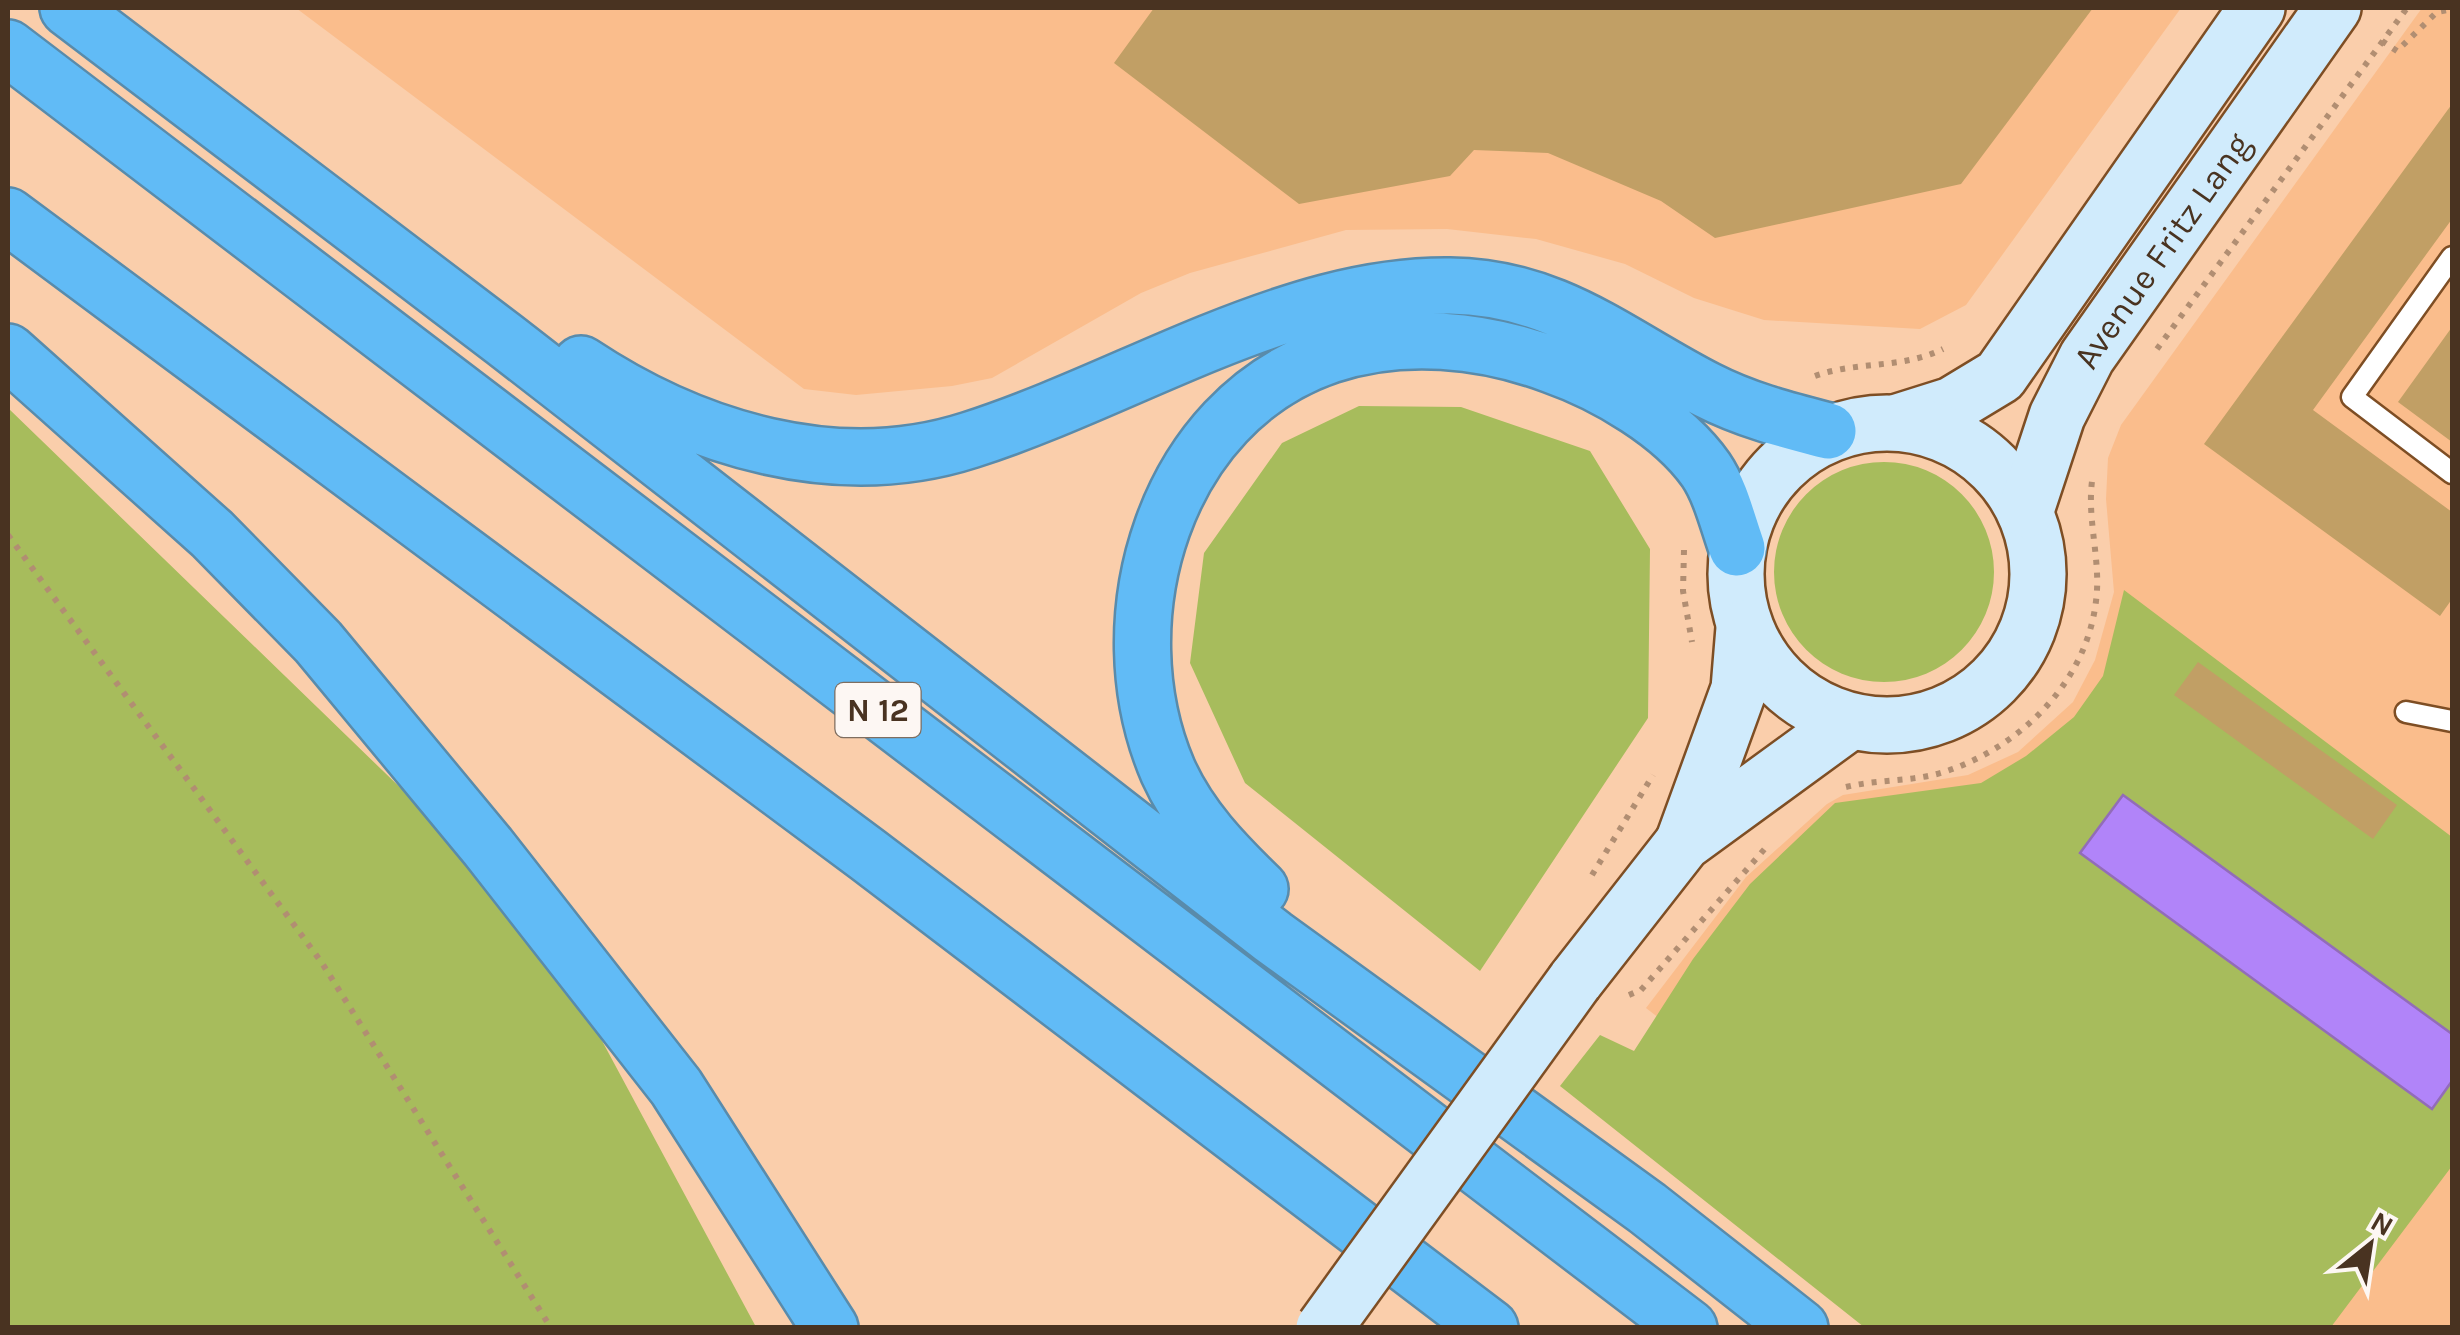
<svg xmlns="http://www.w3.org/2000/svg" width="2460" height="1335" font-family="Karla,sans-serif">
<style>
.built{fill:#fabd8c}
.green{fill:#a7bc5c}
.water{fill:#b184f9;stroke:#926cb8;stroke-width:2.5}
.building{fill:#c19f65}
.lines{fill:none;stroke-linecap:round;stroke-linejoin:round}
.lane-casing{stroke:#7e4e24;stroke-width:25}
.secondary-casing{stroke:#7e4e24;stroke-width:60}
.highway-casing{stroke:#598bab;stroke-width:60}
.path{stroke:#b18e72;stroke-width:6;stroke-dasharray:5 8;stroke-linecap:butt}
.lane{stroke:#fff;stroke-width:20}
.secondary{stroke:#d0ebfc;stroke-width:55}
.highway{stroke:#61bbf6;stroke-width:55}
.secondary-bridge-casing{stroke:#7e4e24;stroke-width:60;stroke-linecap:butt}
.secondary-bridge{stroke:#d0ebfc;stroke-width:55}
.labels{text-anchor:middle;stroke-width:10;stroke-linejoin:round;paint-order:stroke}
.shield{fill:#fdf7f3;stroke:#7f6e60;stroke-width:2.5}
.shield-label{font-size:32px;font-weight:bold;fill:#493321}
.street-label{font-size:35px;fill:#493321;stroke:#fdf7f3}
</style>
<rect width="100%" height="100%" fill="#faceab"/>
<path class="built" d="M296 8H2181L1966 305 1920 329 1764 320 1694 298 1625 264 1536 239 1447 229 1346 230 1190 273 1141 293 992 378 952 386 856 395 804 389Z
M2422 8H2452V1327H2058L1646 1008 1746 877 1827 804 1843 795 1968 775 2018 752 2073 702 2095 660 2114 592 2106 499 2108 458 2121 425Z"/>
<path class="green" d="M1359 406 1461 407 1590 451 1650 549 1648 718 1480 971 1245 783 1190 663 1204 553 1282 443Z
M8 408 537 920 756 1327H8Z
M1774 572a110 110 0 1 1 220 0a110 110 0 1 1-220 0Z
M2124 590 2452 837V1166L2331 1327H1864L1560 1086 1600 1035 1634 1051 1693 959 1750 884 1835 803 1981 783 2026 756 2074 717 2103 676Z"/>
<path class="water" d="M2123 795 2452 1034V1081L2432 1109 2080 853Z"/>
<path class="building" d="M1154 8H2093L1961 184 1715 238 1661 201 1548 153 1474 150 1450 176 1299 204 1114 63Z
M2452 104V219L2313 410 2452 512V599L2440 616 2204 444Z
M2452 327V442L2398 402Z
M2198 662 2397 805 2373 839 2174 695Z"/>
<g class="lines">
<defs>
<path id="lane" d="M2452 257 2352 397 2452 473
M2406 712 2452 721"/>
<g id="secondary">
<path d="M1898 422 1952 405 2000 376 2257 8"/>
<circle cx="1887" cy="574" r="151"/>
<path id="s1" d="M2026 510 2057 416 2087 357 2333 8"/>
<path d="M1683 843 1739 689 1744 628"/>
<path d="M1575 981 1683 843 1849 722"/>
</g>
<path id="highway" d="M68 8 505 340 1273 937 1647 1208 1800 1328
M8 48 1689 1328
M8 216 868 855 1490 1328
M8 352 212 534 318 642 488 847 676 1087 830 1328
M581 364C694 439 837 483 970 440 1051 414 1130 375 1209 343 1286 312 1366 285 1450 286 1556 287 1619 345 1707 390 1746 410 1786 420 1828 431
M1260 889C1224 854 1189 818 1168 771 1103 620 1164 411 1330 355 1402 331 1483 339 1552 365 1606 384 1673 423 1706 470 1721 492 1728 523 1737 548"/>
</defs>
<use href="#lane" class="lane-casing"/>
<use href="#secondary" class="secondary-casing"/>
<use href="#highway" class="highway-casing"/>
<path class="path" d="M2382 41 2397 51 2437 12 2452 9
M2157 349 2407 8
M1815 376C1857 361 1902 369 1943 349
M8 535 322 963 551 1328
M1684 550 1683 591 1692 642
M1846 787C1879 779 1912 782 1944 772 2024 746 2092 677 2097 590 2099 552 2086 513 2093 475
M1592 875 1653 775
M1629 995 1641 990 1769 844"/>
<use href="#lane" class="lane"/>
<use href="#secondary" class="secondary"/>
<use href="#highway" class="highway"/>
<defs>
<path id="secondary-bridge" d="M1324 1328 1575 981"/>
</defs>
<use href="#secondary-bridge" class="secondary-bridge-casing"/>
<use href="#secondary-bridge" class="secondary-bridge"/>
</g>
<g class="labels">
<rect class="shield" x="835.5" y="683" width="85" height="54" rx="8"/>
<g class="shield-label">
<text x="878" y="721">N 12</text>
</g>
<g class="street-label">
<text dy="12" stroke="none"><textPath href="#s1" startOffset="295">Avenue Fritz Lang</textPath></text>
</g>
</g>
<rect width="2460" height="1335" fill="none" stroke="#493321" stroke-width="20"/>
<g transform="translate(2370 1245) rotate(30)" stroke="#fdf7f3" stroke-width="8" paint-order="stroke">
<path d="M0-8L18 38L0 25L-18 38Z" fill="#493321"/>
<text y="-15" font-size="28" font-weight="bold" text-anchor="middle" fill="#493321">N</text>
</g>
</svg>
